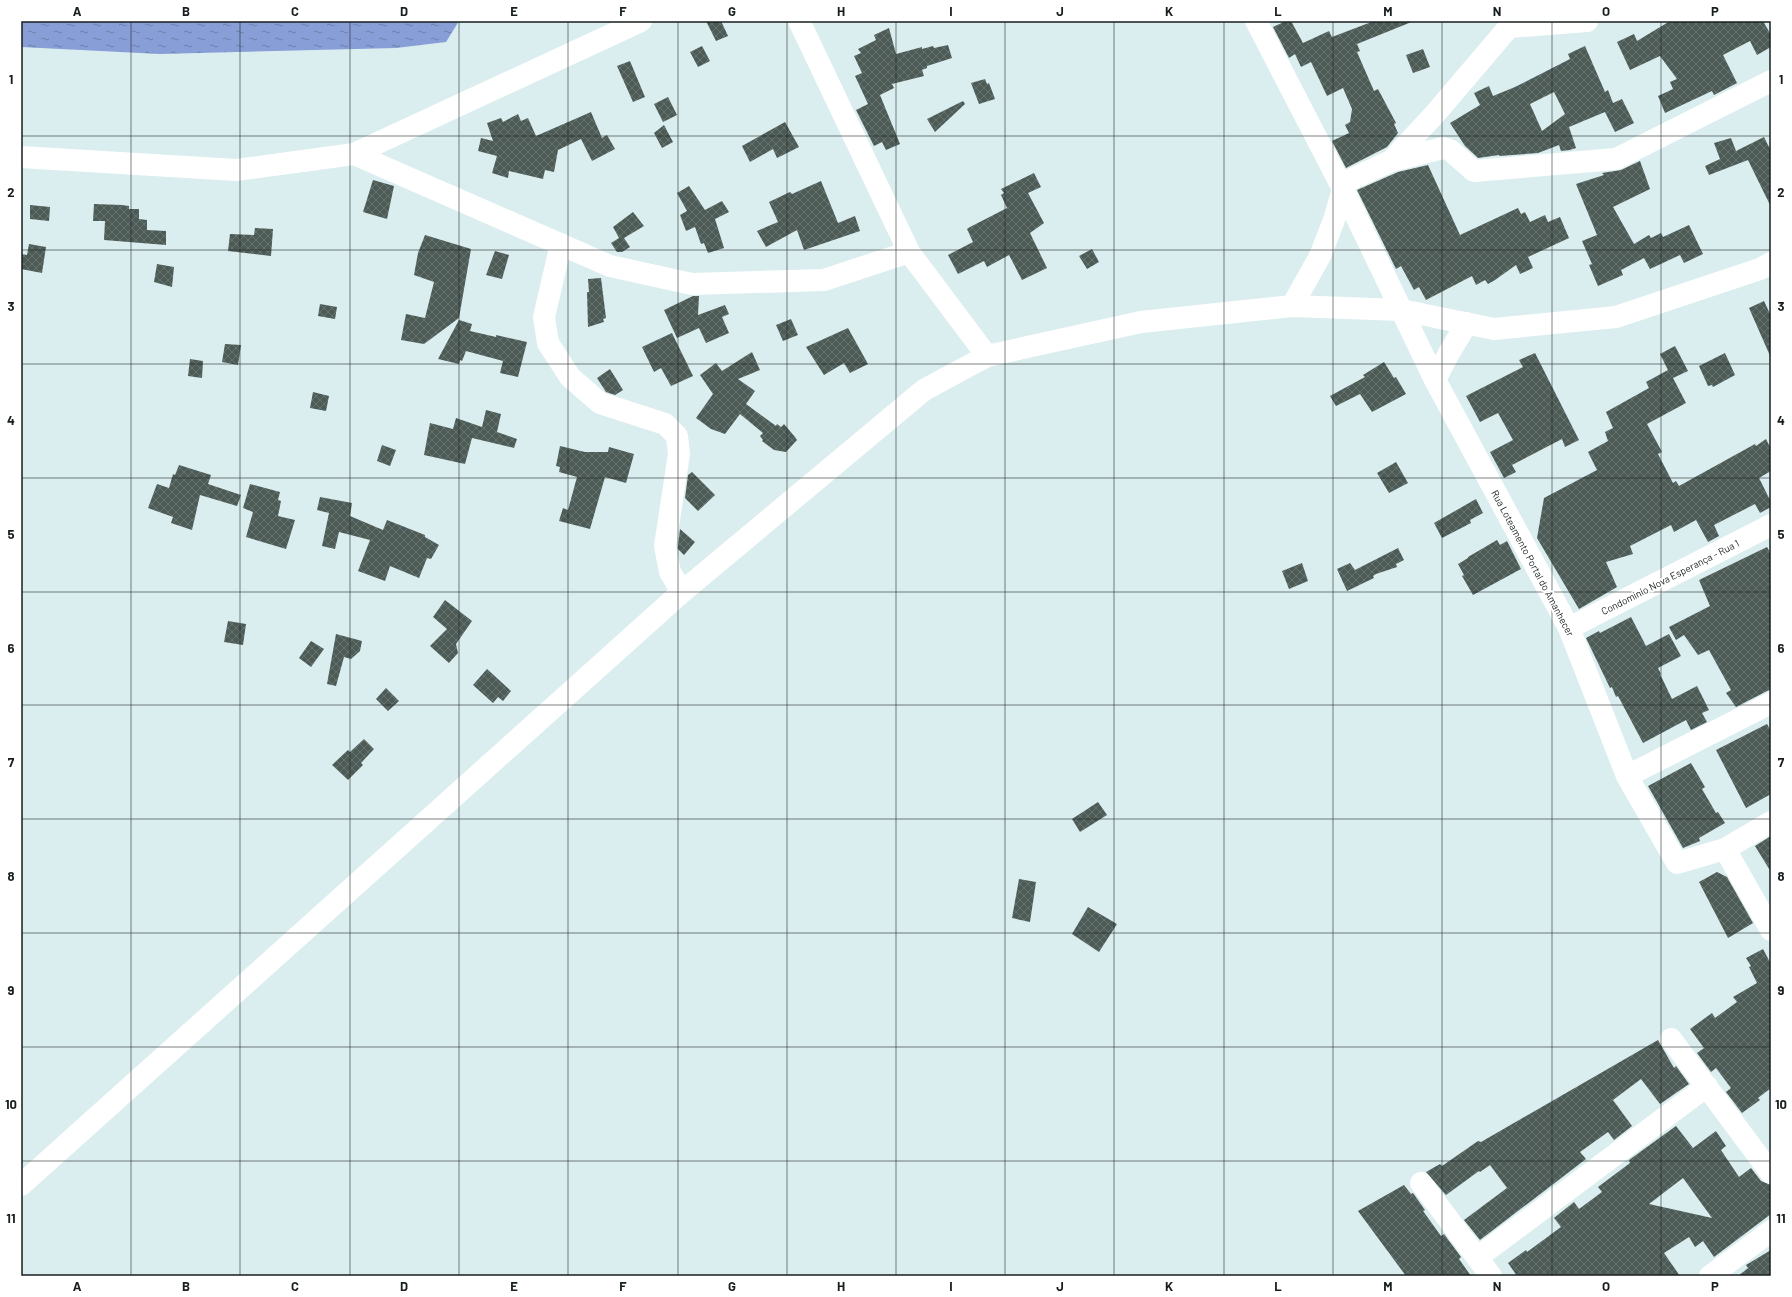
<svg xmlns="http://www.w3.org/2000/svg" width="1792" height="1297" font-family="Barlow,sans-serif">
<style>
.water{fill:url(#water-ripples)}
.building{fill:url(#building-cross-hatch);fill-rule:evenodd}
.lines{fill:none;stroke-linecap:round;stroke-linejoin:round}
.minor{stroke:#fff;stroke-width:22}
.grid{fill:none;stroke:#181e1f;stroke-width:1;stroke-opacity:0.55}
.labels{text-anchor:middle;stroke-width:4;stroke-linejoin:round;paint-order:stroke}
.street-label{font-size:10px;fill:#181e1f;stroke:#fff}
.neatline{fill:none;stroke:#181e1f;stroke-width:1.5}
.grid-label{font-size:13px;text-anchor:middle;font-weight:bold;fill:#181e1f}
</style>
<defs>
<pattern id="water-ripples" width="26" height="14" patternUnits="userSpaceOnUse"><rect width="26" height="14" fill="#889ed6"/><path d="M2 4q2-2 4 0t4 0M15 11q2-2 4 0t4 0" fill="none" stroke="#6e80ad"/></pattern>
<pattern id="building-cross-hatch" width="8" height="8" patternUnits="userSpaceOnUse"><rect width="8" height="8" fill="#4d5b56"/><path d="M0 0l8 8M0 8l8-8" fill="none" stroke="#687370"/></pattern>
</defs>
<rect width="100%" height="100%" fill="#daedef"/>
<path class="water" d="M21 21H459L446 42 396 48 160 54 21 47Z"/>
<path class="building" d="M706 21H721L728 36 716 41Z
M1286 21H1291L1303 43 1329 31 1332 37 1374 21H1414L1357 44 1360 51 1357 52 1374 91 1378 89 1396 123 1394 124 1398 133 1387 147 1346 168 1332 141 1349 133 1345 125 1350 122 1352 109 1343 88 1327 96 1311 62 1301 67 1295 54 1289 58 1273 27Z
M1670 21H1763L1771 35V47L1757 55 1750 41 1723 55 1737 83 1714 95 1712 91 1665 113 1658 96 1673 89 1670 82 1677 79 1660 56 1630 70 1617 42 1634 34 1637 41Z
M889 28 896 54 922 47V49L933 46 934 48 948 45 952 58 927 66V68L922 70 924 76 892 84 894 88 880 95 900 144 886 150 882 142 874 146 856 110 868 104 855 76 862 73 854 56 861 53 858 49 876 40 874 35Z
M702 46 710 61 698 67 690 52Z
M1585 46 1605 92 1608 90 1613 103 1622 99 1634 123 1615 132 1605 112 1569 127 1576 148 1570 150 1561 151 1559 145 1538 153 1499 156V155L1478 158 1465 146 1450 123 1480 105 1474 93 1489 86 1493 96 1515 87 1570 59 1568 54ZM1554 92 1565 114 1542 131 1530 104Z
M1423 49 1430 67 1413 73 1406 55Z
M630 61 645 97 633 102 617 66Z
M985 79 987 84 989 83 995 99 979 104 971 83Z
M668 97 677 115 663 122 654 104Z
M963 101 965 104 935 132 927 119Z
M591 112 602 138 607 135 615 149 592 161 581 139 558 150 554 172 545 170 543 179 509 171 508 178 492 173 497 156 478 151 481 138 493 141 487 123 501 118 503 122 518 114 521 121 528 118 536 136Z
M785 122 799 147 777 158 773 149 750 162 742 146Z
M664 125 673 142 662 148 654 133Z
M1764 137 1771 151V207L1748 160 1709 175 1705 166 1720 159 1714 143 1731 138 1736 151Z
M1640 161 1650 189 1613 207 1634 244 1649 235 1651 238 1661 233 1663 237 1689 225 1703 254 1684 263 1680 255 1650 269 1644 258 1621 270 1623 275 1598 286 1589 265 1592 264 1582 241 1597 235 1576 184 1604 175 1602 173 1621 170Z
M1428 165 1460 235 1518 208 1521 214 1525 212 1530 222 1545 215 1548 222 1560 217 1569 238 1528 257 1533 268 1520 274 1516 265 1495 280 1488 284 1485 280 1476 285 1472 276 1426 300 1419 287 1414 290 1401 266 1396 269 1357 190 1398 172Z
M1034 173 1041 187 1028 193 1044 223 1030 233 1047 268 1022 280 1009 255 987 267 984 261 958 274 948 255 973 242 967 229 970 227 1007 208 1001 195 1004 193 1001 189Z
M373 180 394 186 387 219 363 212Z
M821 181 838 223 855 216 860 231 804 250 797 230 766 247 757 231 778 222 769 202 790 192 792 194Z
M689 186 705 210 722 201 729 212 715 219 724 248 708 253 704 243 701 244 695 227 686 231 680 215 687 211 677 193Z
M94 204 122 205 129 206V209H139V219L147 220V230L166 231V245L104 240 105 221H93Z
M30 205 50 207 49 221 30 219Z
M633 212 644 226 624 238 630 247 622 252H617L611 243 619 238 613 227Z
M255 228 273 229 271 256 228 251 230 234 254 235Z
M425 235 471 249 459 318 424 344 401 340 406 314 425 318 434 282 414 275 418 253Z
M29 244 46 247 42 273 21 269V254L27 255Z
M1092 249 1099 262 1087 269 1079 256Z
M495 251 509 255 502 279 486 275Z
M157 264 174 267 172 287 154 282Z
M601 278 606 318 603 319 604 322 588 327 587 292H589L588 279Z
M693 296H699L698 315 725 305 729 314 722 317 729 333 706 343 699 328 677 338 664 310Z
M1764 301 1771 316V358L1749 308Z
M320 304 337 307 335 319 318 316Z
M791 319 798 335 783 341 776 325Z
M459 320 472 324 470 331 496 337V335L527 342 518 377 500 373 503 361 466 351 462 361 460 360 459 364 438 359Z
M848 328 868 364 850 373 844 363 824 375 806 347Z
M672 333 693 376 671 386 661 368 654 372 642 347Z
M225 344 241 345 238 365 222 362Z
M1675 346 1688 371 1673 378 1686 403 1647 424 1662 452 1658 454 1673 483 1676 481 1679 486 1755 444 1756 446 1766 439 1771 449V471L1759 478 1771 502V507L1760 513 1755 504 1714 525 1719 536 1708 542 1696 520 1674 532 1671 525 1630 546 1633 554 1606 562 1617 587 1579 609 1537 538 1544 498 1597 470 1588 452 1608 441 1605 432 1613 428 1606 412 1649 388 1646 382 1668 370 1660 354Z
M752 352 760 370 738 379 755 391 746 404 776 426 777 424 781 427 784 424 795 437 797 440 786 452 774 450 762 441 763 440 760 436 763 433 740 414 725 434 711 429 696 418 713 394 700 375 716 363 722 371Z
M1535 353 1579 440 1565 447 1562 439 1512 465 1516 472 1504 478 1490 452 1513 440 1498 413 1480 422 1466 396 1523 367 1519 360Z
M1725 353 1735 375 1713 387 1712 385 1708 386 1699 366Z
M190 359 203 361 202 378 188 376Z
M1384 362 1394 378 1396 377 1406 394 1372 412 1360 394 1336 406 1330 396 1365 377 1363 375Z
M610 369 623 390 615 395 606 392 597 378Z
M313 392 329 396 326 411 310 408Z
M486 410 501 414 497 432 517 439 514 448 472 438 465 464 424 455 430 423 453 429 456 418 482 427Z
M382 445 396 450 390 466 377 461Z
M560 446 585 452H608L609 447 634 454 626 483 605 477 590 529 559 521 563 508 568 510 577 477 559 472 560 467 556 466Z
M1396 462 1408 483 1389 493 1377 473Z
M179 465 211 475 208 484 241 495 237 506 200 495 192 530 171 523 173 517 148 508 157 484 169 488 173 474 175 475Z
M692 472 715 495 698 511 685 498 688 475Z
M250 484 280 492 278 500 281 501 278 516 295 520 286 549 246 537 253 512 243 508Z
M320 497 352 503 350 516 383 530 387 520 425 535V537L439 545 431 559 427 558 419 578 390 566 385 581 358 571 370 540 339 532 335 549 322 546 329 513 317 510Z
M1476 499 1483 513 1470 520 1471 523 1442 538 1434 523Z
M680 529 695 542 684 555 678 549V546Z
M1497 540 1500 545 1507 541 1521 569 1473 595 1462 576 1464 575 1458 564 1468 558V557Z
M1767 547 1771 554V689L1736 707 1726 693 1731 690 1709 650 1698 655 1684 635 1676 640 1669 627 1710 606 1699 580Z
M1398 548 1404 560 1396 564 1397 567 1376 574 1373 576 1374 578 1347 591 1337 569 1350 563 1355 570Z
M1302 563 1308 581 1289 589 1282 571Z
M445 600 472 621 456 644 458 653 449 663 430 646 447 629 433 617Z
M1631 617 1646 646 1669 634 1681 656 1658 668 1661 674H1660L1672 699 1697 686 1709 710 1702 713 1707 722 1691 730 1686 720 1643 743 1618 696 1616 697 1612 687 1610 688 1586 638 1599 631 1600 633Z
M228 621 246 624 243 645 224 642Z
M336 634 362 641 360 651 351 659 344 657 336 686 327 684Z
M311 641 324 649 311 667 299 658Z
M487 669 511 691 503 701 498 697 493 703 473 685Z
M386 688 399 701 388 711 376 699Z
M1767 724 1771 731V794L1746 808 1716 750Z
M364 739 374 749 361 763 363 765 348 780 332 765 348 750 350 752Z
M1691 763 1705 787 1702 789 1716 813 1718 812 1725 823 1699 838 1700 841 1683 848 1648 786Z
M1098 802 1107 815 1080 832 1072 819Z
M1771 836V872L1755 846Z
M1717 872 1727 877 1753 923 1728 938 1699 882Z
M1019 879 1036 882 1030 922 1012 918Z
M1088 907 1117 924 1099 952 1072 934Z
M1763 949 1771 964V1088L1758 1098 1760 1100 1742 1113 1726 1092 1731 1088 1716 1068 1711 1072 1697 1053 1704 1048 1690 1029 1712 1013 1715 1018 1737 1002 1733 997 1757 983 1749 967 1751 966 1746 958Z
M1658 1040 1674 1068 1676 1066 1689 1084 1660 1104 1641 1079 1613 1100 1632 1126 1614 1140 1608 1132 1580 1152 1586 1159 1480 1240 1464 1220 1507 1188 1490 1165 1480 1172 1479 1171 1446 1195 1426 1172 1440 1164 1442 1166 1478 1141 1481 1142Z
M1676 1126 1693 1148 1716 1131 1726 1146 1721 1150 1739 1177 1751 1168 1761 1181 1771 1185V1214L1714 1257 1703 1241 1695 1247 1689 1237 1664 1253 1680 1276H1517L1508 1263 1526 1250 1527 1252 1561 1227 1554 1218 1574 1202 1579 1209 1602 1192 1598 1187 1630 1163 1629 1160ZM1683 1178 1712 1218 1649 1204Z
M1404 1185 1411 1194 1413 1193 1425 1210 1423 1211 1441 1236 1444 1234 1461 1257 1459 1259 1471 1276H1406L1358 1211Z
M1771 1250V1276H1738L1748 1268 1746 1265Z"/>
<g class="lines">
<path class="minor" d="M799 21 909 252 987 356
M1256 21 1343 189 1435 380 1569 628 1627 776 1677 863 1725 849 1771 822
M354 154 610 266 692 284 824 280 909 252
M21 157 236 170 354 154 641 21
M1391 161 1434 115 1509 27 1587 21
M1341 184 1391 161 1443 148 1450 150 1474 171 1616 159 1771 81
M561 244 544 317 548 343 570 377 600 403 665 424 677 436 679 454 665 546 670 572 682 592
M1292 306 1320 256 1334 220 1343 189
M1435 380 1449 353 1467 323
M1569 628 1771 525
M1627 776 1771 703
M1725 849 1771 930
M1671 1039 1771 1173
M1421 1183 1491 1276
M21 1185 682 592 924 390 987 356 1141 322 1292 306 1401 310 1494 329 1616 317 1760 269 1771 263
M1478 1257 1707 1086
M1710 1276 1771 1231"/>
</g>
<path class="grid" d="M131 21V1276M240 21V1276M350 21V1276M459 21V1276M568 21V1276M678 21V1276M787 21V1276M896 21V1276M1005 21V1276M1114 21V1276M1224 21V1276M1333 21V1276M1442 21V1276M1552 21V1276M1661 21V1276M21 136H1771M21 250H1771M21 364H1771M21 478H1771M21 592H1771M21 705H1771M21 819H1771M21 933H1771M21 1047H1771M21 1161H1771"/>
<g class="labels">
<g class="street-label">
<text transform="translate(1533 563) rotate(62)" y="4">Rua Loteamento Portal do Amanhecer</text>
<text transform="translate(1670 577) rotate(-27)" y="4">Condomínio Nova Esperança - Rua 1</text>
</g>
</g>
<rect width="1792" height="1297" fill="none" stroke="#ffffff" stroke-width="44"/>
<rect x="22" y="22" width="1748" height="1253" class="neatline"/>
<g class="grid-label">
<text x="77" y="16">A</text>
<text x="186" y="16">B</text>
<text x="295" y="16">C</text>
<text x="404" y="16">D</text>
<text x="514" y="16">E</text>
<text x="623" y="16">F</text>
<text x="732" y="16">G</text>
<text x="841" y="16">H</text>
<text x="951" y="16">I</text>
<text x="1060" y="16">J</text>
<text x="1169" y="16">K</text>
<text x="1278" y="16">L</text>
<text x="1388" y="16">M</text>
<text x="1497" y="16">N</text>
<text x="1606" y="16">O</text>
<text x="1715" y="16">P</text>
<text x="11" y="84">1</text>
<text x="1781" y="84">1</text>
<text x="11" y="197">2</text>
<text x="1781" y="197">2</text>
<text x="11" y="311">3</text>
<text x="1781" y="311">3</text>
<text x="11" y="425">4</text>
<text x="1781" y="425">4</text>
<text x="11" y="539">5</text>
<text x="1781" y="539">5</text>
<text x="11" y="653">6</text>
<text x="1781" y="653">6</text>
<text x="11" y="767">7</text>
<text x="1781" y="767">7</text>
<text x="11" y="881">8</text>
<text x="1781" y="881">8</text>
<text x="11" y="995">9</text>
<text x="1781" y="995">9</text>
<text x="11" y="1109">10</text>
<text x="1781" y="1109">10</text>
<text x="11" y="1223">11</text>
<text x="1781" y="1223">11</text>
<text x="77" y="1291">A</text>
<text x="186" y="1291">B</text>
<text x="295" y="1291">C</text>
<text x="404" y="1291">D</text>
<text x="514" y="1291">E</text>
<text x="623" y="1291">F</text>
<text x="732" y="1291">G</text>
<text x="841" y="1291">H</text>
<text x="951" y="1291">I</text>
<text x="1060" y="1291">J</text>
<text x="1169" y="1291">K</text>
<text x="1278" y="1291">L</text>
<text x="1388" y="1291">M</text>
<text x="1497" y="1291">N</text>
<text x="1606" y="1291">O</text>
<text x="1715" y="1291">P</text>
</g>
</svg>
